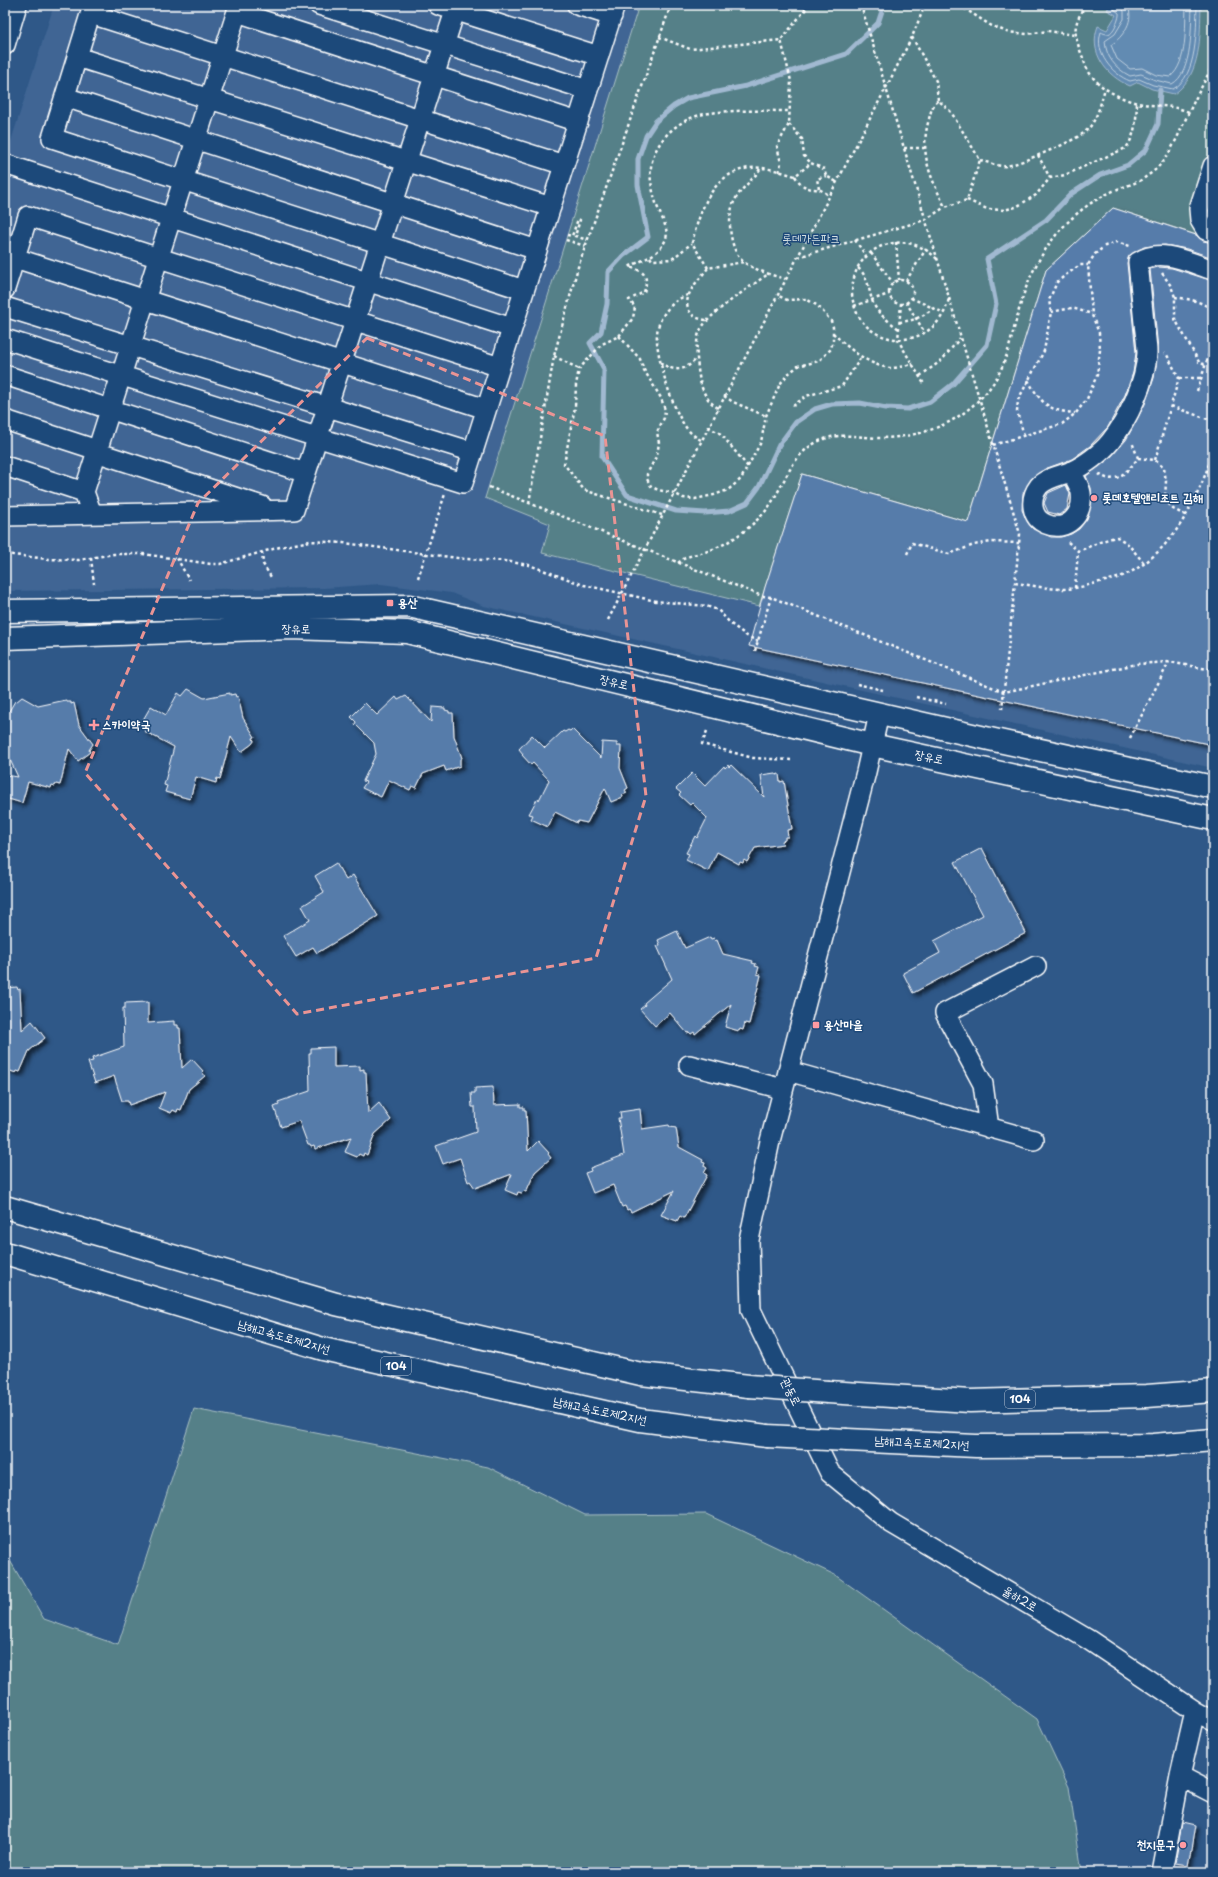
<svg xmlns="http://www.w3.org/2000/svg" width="1218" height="1877" font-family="'Playpen Sans','Poor Story',sans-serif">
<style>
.built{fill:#3f6594}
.green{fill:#558088;stroke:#aac0c4}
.water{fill:#628bb2;stroke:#a1b9d1}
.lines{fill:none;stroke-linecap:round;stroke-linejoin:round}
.shore{stroke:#c0d1e0;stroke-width:1}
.stream{stroke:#a1b9d1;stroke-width:5}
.building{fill:#577baa;stroke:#fff;filter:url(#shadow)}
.minor-casing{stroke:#fff;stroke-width:22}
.major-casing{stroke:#fff;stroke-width:25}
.highway-casing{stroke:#fff;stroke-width:25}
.path{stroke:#fff;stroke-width:2.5;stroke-dasharray:3 3;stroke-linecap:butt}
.minor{stroke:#1f4a7a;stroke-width:19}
.major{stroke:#1f4a7a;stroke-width:22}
.highway{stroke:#1f4a7a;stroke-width:22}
.highway-bridge-casing{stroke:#fff;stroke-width:25;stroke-linecap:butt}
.highway-bridge{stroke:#1f4a7a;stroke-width:22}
.marked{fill:none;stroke:#ea9494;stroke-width:3;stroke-dasharray:8 5;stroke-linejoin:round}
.poi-dot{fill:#ff9aa2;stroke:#1f4a7a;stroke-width:1.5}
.labels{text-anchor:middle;stroke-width:3;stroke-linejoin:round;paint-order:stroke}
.shield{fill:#1f4a7a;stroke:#bcc9d7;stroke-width:1}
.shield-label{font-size:11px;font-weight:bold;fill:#fff}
.park-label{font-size:12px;fill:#d4dfe1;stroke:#1f4a7a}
.poi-label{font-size:12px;font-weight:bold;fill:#fff;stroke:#1f4a7a;text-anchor:start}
.street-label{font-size:12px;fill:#fff;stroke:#1f4a7a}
</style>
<defs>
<filter id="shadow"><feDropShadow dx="3.5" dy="3.5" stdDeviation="2" flood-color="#0009"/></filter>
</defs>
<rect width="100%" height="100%" fill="#2f5888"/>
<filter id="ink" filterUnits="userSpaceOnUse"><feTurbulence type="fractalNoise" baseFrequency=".025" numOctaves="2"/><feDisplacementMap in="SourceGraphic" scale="8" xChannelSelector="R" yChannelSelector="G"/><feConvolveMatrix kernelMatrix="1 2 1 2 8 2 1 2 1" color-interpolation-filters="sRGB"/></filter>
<g filter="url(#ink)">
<path class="built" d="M54 5H1213V768L484 606 451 593 381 584 324 588 5 591V160Z"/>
<path class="green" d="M639 5H1213V240L1113 208 1046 270 968 522 802 474 759 606 542 553 550 524 485 498Z
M194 1409 488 1467 585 1515 706 1514 835 1575 1037 1719 1069 1787 1082 1872H5V1552L44 1619 118 1645Z"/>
<path class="water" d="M1110 5H1201C1200 35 1202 75 1174 94L1152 89 1138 82 1130 86C1106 76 1088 52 1098 26L1107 30 1116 15 1107 10Z"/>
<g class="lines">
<path class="shore" d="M1113 5 1114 9 1119 13C1120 17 1114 33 1108 34 1105 34 1103 33 1101 32 1094 53 1112 74 1130 81L1139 79 1153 85 1173 89C1198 76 1196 29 1197 5
M1118 5 1124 11V19L1115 34 1105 41C1106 57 1115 68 1130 76L1141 74 1155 80 1172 84C1193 73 1191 25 1192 5
M1127 5C1136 19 1123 37 1111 45L1117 59 1130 69 1142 68 1156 75 1170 77C1188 63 1185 25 1186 5"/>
<path class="stream" d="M884 5 878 23 846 54 746 86 688 98 674 106 656 121 646 136 638 159V185L648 237 623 256 608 272 607 304 601 332 590 343 604 369 602 457 627 495 676 511 705 513 729 511 747 503 759 487 779 445 796 422 815 409 832 404 860 403 886 408 908 409 930 402 953 384 987 345 996 304 987 259 1046 220 1071 194 1100 175 1128 165 1146 150 1158 124 1160 90"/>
</g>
<path class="building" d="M1113 208 1196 235 1203 241 1213 243V258L1187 249 1165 245 1144 247 1129 256 1127 263 1136 353 1133 373 1125 395 1108 427 1090 446 1072 459 1045 469 1032 478 1023 493 1022 510 1028 523 1033 529 1051 537H1061L1071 534 1079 529 1087 519 1092 500 1091 488 1086 476 1109 459 1126 440 1145 404 1154 378 1158 349 1150 269 1157 267 1172 268 1213 281V745L749 646 765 587 802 474 968 522 1046 270Z
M1066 485 1070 494 1067 509 1059 515 1048 512 1044 503 1048 493Z
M188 689 204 698 230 693V695L235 694 236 697 238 696 243 718 255 737 253 738 254 741 252 744 241 752 231 737 220 779 217 778 216 783 196 777 190 799 165 792 167 786 164 785 174 747 144 731 145 728 140 725 151 706 166 715 178 693 182 696Z
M406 696 431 722 432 707 445 708V710L449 711V713H453L454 736 462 758 460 759V766L446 771 444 766 423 774 416 788 412 786 410 790 389 780 381 797 362 788 366 782 363 781 376 754 374 743 355 724 356 722 351 717 365 703 377 715 396 697 398 700Z
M22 697 38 706 66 700 67 702H71V704L74 703 79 725 93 744 89 750 90 752 78 761 69 749 60 785 56 784 55 786 52 785 51 788 28 782 22 803 5 798V775L18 777 5 749V718L15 701 16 702Z
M572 729 601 758 602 742 617 743V746H621L620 768 628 788 625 790 627 793 622 795 623 797 611 802 605 788 587 823 578 821 577 823 555 812 548 827 531 819 533 815 529 814 537 799 539 800 549 780 533 763 531 765 522 755 523 754 519 749 532 735 545 748 563 731 565 732 568 730 570 731Z
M728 765 729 767 731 765 764 797 761 775 775 773 776 775 779 774 780 782 784 781 792 829 787 830 788 837H785V840L782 841 783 844 755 848 747 862 744 860 743 863 740 862 739 864 717 852 708 871 686 860 689 854 686 853 695 836 697 838 707 818 692 803 690 805 679 795 681 793 676 789 692 773 705 786 724 766 725 768Z
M982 848 1026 933 913 993 903 973 940 953 934 941 983 915 955 862Z
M336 863 346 880 353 875 378 916 317 953 313 947 296 957 283 936 310 920 302 906 324 892 315 876Z
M677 931 685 948 710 937 711 939 714 938 715 941 717 940 723 954 753 961 752 963 756 964 755 966 759 967 757 974 761 975 749 1024 745 1023 743 1030 740 1029 739 1031 725 1027 731 1004 695 1034 694 1032 691 1034 689 1032 687 1033 670 1013 655 1026 640 1009 645 1005 644 1003 672 979 657 946 660 945 658 940Z
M17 987 18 990 20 989 22 1030 32 1021 45 1038 29 1051 20 1072 17 1071 16 1073 5 1069V988Z
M148 1002V1023L174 1021V1025H178V1028H180L182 1068 192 1059 203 1071 202 1072 205 1076 189 1089 181 1110 178 1109 177 1112 173 1110 171 1113 159 1108 165 1092 129 1105 128 1101H122L114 1076 95 1083 88 1062 93 1061 92 1058 124 1047 123 1008H125V1003Z
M334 1047V1067L360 1066V1070L364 1069V1072H366L368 1113 379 1103 391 1120 375 1134 367 1155 364 1153 363 1156 359 1154 357 1157 345 1152 351 1137 315 1149 314 1146 311 1147 310 1145H308L299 1121 281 1127 274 1107 279 1105 278 1102 310 1091 309 1053H311V1048Z
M493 1087 494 1105 520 1104V1107H524V1110H526L528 1151 538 1141 549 1153 548 1154 551 1158 535 1172 526 1192 524 1191 522 1193 518 1192 517 1195 505 1190 512 1174 475 1188 470 1181 468 1182 460 1158 443 1164 436 1146 476 1132 475 1107H472L471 1093H475V1088Z
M640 1109 642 1129 669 1125 670 1127 676 1128 679 1147 703 1160 702 1162 705 1163 704 1166 707 1168 704 1173 707 1175 684 1218 680 1216 677 1221 661 1215 674 1191 631 1212 629 1209 627 1210 625 1206 622 1207 613 1185 593 1193 585 1173 591 1171 590 1168 624 1155 618 1118H621L620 1112Z
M1182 1823 1195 1826 1188 1866 1175 1864Z"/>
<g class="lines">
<defs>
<path id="minor" d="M93 5 52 138 524 290
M319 5 588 90
M438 5 599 56
M577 5 612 16
M237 12 578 122
M91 14 564 165
M5 45 17 5
M77 57 551 207
M65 97 537 250
M5 164 512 328
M1213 166 1199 209 1200 220 1206 230 1213 232
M15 258 486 409
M5 289 28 216 500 367
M5 307 473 452
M5 339 463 483 615 5
M5 375 306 473
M5 420 97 450
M96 452 262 506
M5 466 84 492
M1071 471C1074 478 1080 486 1081 493 1084 514 1067 533 1046 524 1031 518 1029 499 1039 486 1047 477 1061 476 1072 471 1085 465 1101 453 1110 442 1128 420 1146 381 1147 353 1147 343 1145 333 1144 323 1142 303 1140 283 1138 262 1161 247 1188 262 1213 270
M92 514 84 492 239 5
M5 516 294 510 457 5
M879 714 866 772 770 1141 749 1240 751 1310 830 1473 891 1523 1089 1640 1195 1711 1213 1721
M689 1065 783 1089
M788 1071 1034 1140
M989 1128 983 1084 945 1013 1036 966
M1180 1776 1213 1793
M1162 1872 1180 1776 1195 1711"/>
<path id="major" d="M5 611 409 606 994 740 1213 787
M5 638 291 628 407 632 872 745 1213 819"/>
<path id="highway" d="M5 1207 336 1304 641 1374 749 1386
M5 1253 323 1349 640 1420 767 1436
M828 1392 970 1401 1147 1396 1213 1391
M847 1440 976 1446 1153 1445 1213 1440"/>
</defs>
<use href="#minor" class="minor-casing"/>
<use href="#major" class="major-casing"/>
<use href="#highway" class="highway-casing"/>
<path class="path" d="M861 5 1020 534 1002 709
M959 5 990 25 1007 32 1027 34 1048 31 1074 35
M1086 5C1073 25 1073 31 1081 53 1084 60 1086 69 1091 75 1101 89 1121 99 1138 103 1157 107 1169 104 1189 112
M659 37 690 49 781 40
M912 37 936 81 938 100 951 112 980 160 967 200 945 207C930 176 919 154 929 119 931 111 932 106 938 100
M789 124 802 139 804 156 811 163
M904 148H924
M1038 155 1050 178
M980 160C987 162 998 167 1006 166 1022 163 1073 142 1085 132 1097 122 1101 102 1105 88
M760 169C753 180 741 188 735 200 726 216 729 252 745 263 757 271 772 275 785 279
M779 172 781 163 777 146 789 124 791 81 781 40 809 5
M795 176C801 186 808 190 819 189L829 195
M819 189 817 179 826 176
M967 200 987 209 1004 210 1016 207 1036 195 1050 178 1065 175 1126 148C1136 134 1136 120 1137 103
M567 235 572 236 578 219 580 220 575 236 587 240
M566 240 585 246
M855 240 866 256
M896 242 899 280
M871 253 893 283
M650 257 652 260 672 259 692 243
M798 257 925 220 945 207
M937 259C922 244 905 239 885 245 874 248 866 256 859 265 854 274 852 285 852 294 857 352 937 355 949 298
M708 268 692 243C700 211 711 173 750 168 765 166 781 172 795 176L811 163 824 169 826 176 837 182
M858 268C870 278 868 292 874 305 879 315 890 322 899 329
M1162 273 1171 286 1175 297V319L1199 362 1205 365
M889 292a12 12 0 1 1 24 0a12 12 0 1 1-24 0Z
M906 281 926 249
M688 295C672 300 658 317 657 334 655 354 673 410 685 426 689 432 695 437 701 440
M1175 297C1187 299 1205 301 1213 312
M911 298 944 313
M906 302 925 333
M901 303 898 340 924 384
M854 306 889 294
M1051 312 1072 308 1092 314
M706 320C700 319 694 318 690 312 680 297 699 280 708 268L744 262
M899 322C913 321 923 317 933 308
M833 333C848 348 869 366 891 368 898 368 906 365 913 364
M619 336 640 359 644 370 661 398 665 410 664 418 657 432 659 443 657 455 647 474V479L651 486 658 490 674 493 683 498 695 499 714 495 728 490 741 479 761 442 766 416 780 384 788 374 798 366 819 361 831 349 833 340V327L831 321 818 306 806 299 787 300 777 295
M554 356 579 369
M660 362C674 373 686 371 697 358
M920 376 942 360 960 338
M1179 378H1201
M1028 380C1041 403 1048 411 1075 413
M1197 391 1213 342
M724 396 733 402 766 416
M793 406 806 396 842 386 862 356
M1171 406 1213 421
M718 408C704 399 700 386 698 369 697 357 695 345 699 333 705 315 752 286 768 274
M708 427 721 434 748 467
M1024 435 1017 412 1018 400 1044 351 1051 312 1049 300 1057 282 1067 274 1080 265H1088
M993 445 1062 424 1076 413 1087 399 1097 375 1100 350 1099 333 1092 315 1088 265 1095 254 1105 246 1116 242 1130 246
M1138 458 1155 460 1164 468 1166 481 1165 499 1173 509 1187 516
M1155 460 1179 378 1167 355 1164 353
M1099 474C1115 487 1129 470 1138 458L1132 442
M489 487 762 596 771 597 1004 692 1137 664 1169 662 1213 670
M529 503 554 356 578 267 671 5
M662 515 584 490 564 464 575 407 576 385 579 369 602 344 619 336 633 318 635 307 629 300 644 292C649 276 645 271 629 267 641 260 658 256 665 241 671 230 659 214 656 203 653 192 649 179 651 167 654 142 676 121 700 115 724 109 763 111 788 111
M1068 542 1078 551C1092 546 1104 539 1117 537L1127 543 1144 563
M262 552 263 564 271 577
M5 554 48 559 79 560 114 554H143L211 564H220L280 547 310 541 344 543 465 559 504 561 529 565 584 585 656 601 706 606 718 610 731 624 747 636 758 641
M907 554 912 543 949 554 974 545 991 542 1019 543
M91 558 94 584
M177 558 189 580
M678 563C689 554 696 555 708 551 730 543 748 530 764 513 785 488 788 456 819 441 839 432 858 437 879 438 909 438 942 430 966 411 1008 379 1007 349 1021 303 1028 278 1040 255 1056 235 1071 217 1088 203 1109 193 1120 187 1133 185 1143 179 1148 175 1155 171 1159 166 1174 150 1182 125 1192 106 1197 94 1205 82 1210 70 1212 64 1212 56 1213 50
M418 578 445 494
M1015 583C1031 585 1047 589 1063 589 1075 589 1085 586 1096 583 1104 581 1112 580 1120 577 1170 557 1198 501 1213 452
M1075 588 1078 551
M608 620 886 88 912 37 925 5
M755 651 771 597
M857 684 883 690
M916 697 946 704
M707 731 702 744 753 758 791 760
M1130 738 1169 662"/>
<use href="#minor" class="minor"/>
<use href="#major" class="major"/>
<use href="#highway" class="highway"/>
<defs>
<path id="highway-bridge" d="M749 1386 828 1392
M767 1436 847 1440"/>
</defs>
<use href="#highway-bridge" class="highway-bridge-casing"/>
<use href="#highway-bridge" class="highway-bridge"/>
</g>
</g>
<path class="marked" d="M367 338 605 436 646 796 596 958 297 1014 85 773 198 503Z"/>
<g class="poi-dot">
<circle cx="1094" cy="498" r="4"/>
<rect x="386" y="599" width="8" height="8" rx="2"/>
<path d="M92 719h4v4h4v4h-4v4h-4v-4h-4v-4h4z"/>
<rect x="812" y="1021" width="8" height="8" rx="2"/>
<circle cx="1183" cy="1845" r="4"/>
</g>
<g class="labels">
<g class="shield">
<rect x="381" y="1357" width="30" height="18" rx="3"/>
<rect x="1005" y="1390" width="30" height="18" rx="3"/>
</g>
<g class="shield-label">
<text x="396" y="1370">104</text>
<text x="1020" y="1403">104</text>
</g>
<g class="park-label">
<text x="811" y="243">롯데가든파크</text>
</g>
<g class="poi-label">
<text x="1102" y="502">롯데호텔앤리조트 김해</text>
<text x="398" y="607">용산</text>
<text x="102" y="729">스카이약국</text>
<text x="824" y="1029">용산마을</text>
<text x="1175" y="1849" text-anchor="end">천지문구</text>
</g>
<g class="street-label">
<text transform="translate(296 629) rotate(1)" y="4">장유로</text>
<text transform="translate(614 682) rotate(14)" y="4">장유로</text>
<text transform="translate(929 757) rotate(12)" y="4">장유로</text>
<text transform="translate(284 1337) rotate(16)" y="4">남해고속도로제2지선</text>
<text transform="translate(791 1392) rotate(64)" y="4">관동로</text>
<text transform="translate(600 1411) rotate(12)" y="4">남해고속도로제2지선</text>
<text transform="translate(922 1443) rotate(3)" y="4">남해고속도로제2지선</text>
<text transform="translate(1020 1599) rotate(30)" y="4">율하2로</text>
</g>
</g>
<rect width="1218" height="1877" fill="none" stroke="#1f4a7a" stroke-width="20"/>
<rect x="10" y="10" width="1198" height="1857" fill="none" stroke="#fff" stroke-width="1.5" filter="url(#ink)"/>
</svg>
